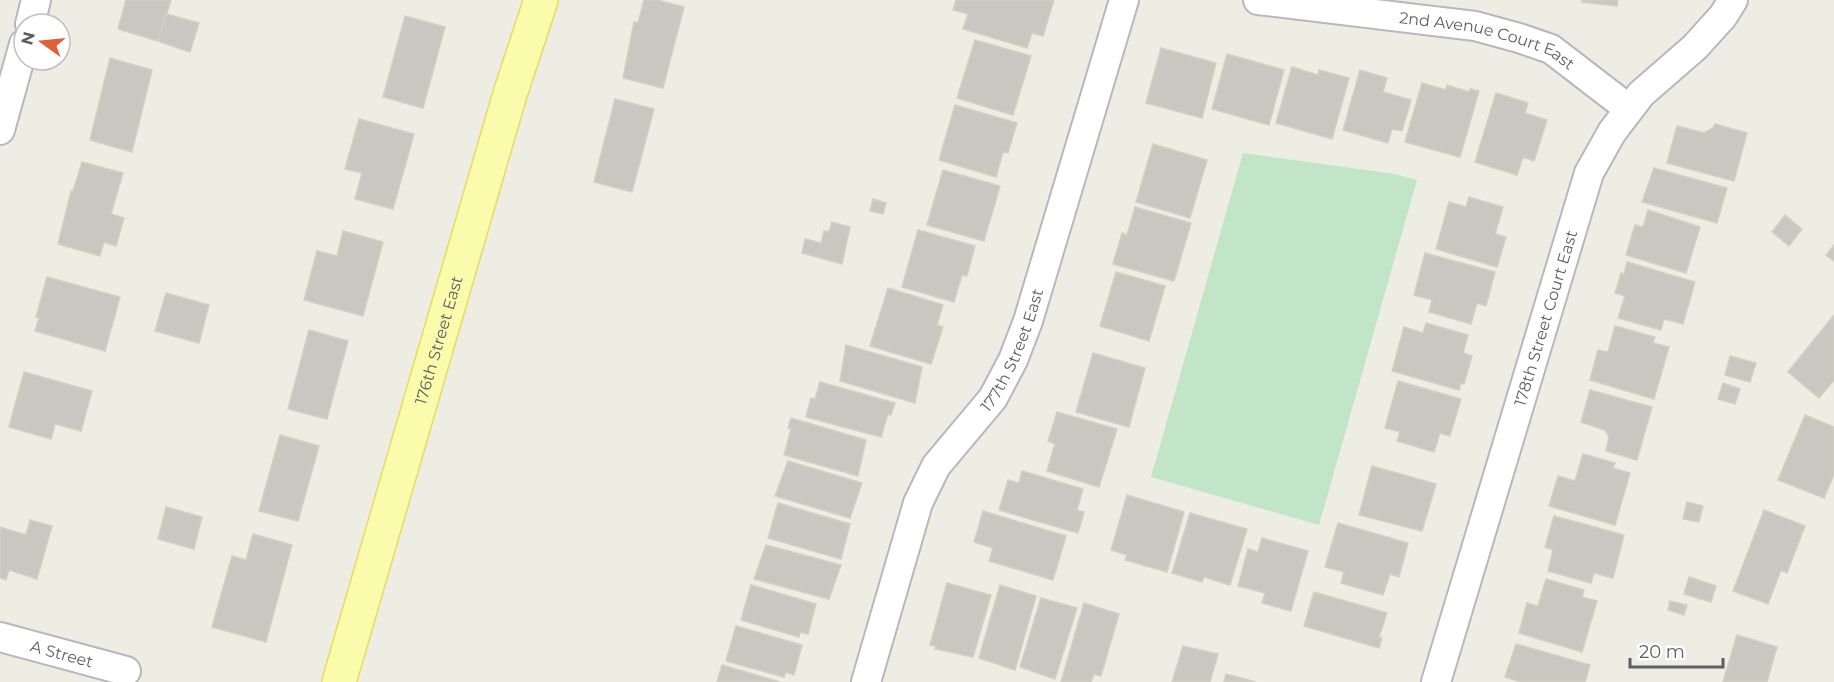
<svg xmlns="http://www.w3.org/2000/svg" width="1834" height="682" font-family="Montserrat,sans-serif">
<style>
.green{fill:#c2e4c7}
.building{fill:#cac7c1;stroke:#d2d0c3;stroke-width:1.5}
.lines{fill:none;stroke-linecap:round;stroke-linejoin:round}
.minor-casing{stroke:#b6b8be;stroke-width:32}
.primary-casing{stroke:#eada61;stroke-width:36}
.minor{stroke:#fff;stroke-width:28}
.primary{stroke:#fbfbac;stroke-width:33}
.labels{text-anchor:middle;stroke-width:4.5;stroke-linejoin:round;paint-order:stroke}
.street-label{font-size:16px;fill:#5c5e64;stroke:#fff}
</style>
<rect width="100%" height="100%" fill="#eeede4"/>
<path class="green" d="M1243 153 1395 174 1417 180 1319 525 1151 477Z"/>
<path class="building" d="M126 0H171L158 41 118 29Z
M644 0H657L684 7 663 88 623 78 634 22 638 23Z
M956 0H1054L1043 36 1032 33 1027 48 963 29 968 14 953 10Z
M1582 0H1618L1617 6 1582 2Z
M166 14 199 23 190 52 158 41Z
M405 16 445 27 423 108 383 97Z
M975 40 1031 56 1013 115 957 98Z
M1161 48 1216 63 1202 118 1146 103Z
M1227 54 1284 70 1269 125 1212 109Z
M110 58 152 70 132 152 90 140Z
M1292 67 1318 75 1319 70 1349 78 1332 139 1276 123Z
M1360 70 1387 78 1383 92 1411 100 1402 131 1392 129 1388 143 1343 130Z
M1422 83 1446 90 1447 85 1469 92 1470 89 1479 91 1460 157 1405 142Z
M1496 93 1528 103 1525 113 1547 120 1534 161 1523 157 1517 175 1475 162Z
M615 99 654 109 632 192 594 182Z
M955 105 1017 123 1008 153 1003 152 996 177 939 160Z
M359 119 414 134 393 209 355 199 362 173 345 169Z
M1715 124 1747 133 1734 181 1667 163 1677 126 1704 133 1713 128Z
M1153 144 1207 160 1190 218 1136 202Z
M82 162 123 173 111 214 124 218 116 246 104 242 100 256 58 244 71 191H73Z
M1654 168 1727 188 1717 223 1642 202Z
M943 170 1000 186 984 241 927 225Z
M1469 197 1503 207 1495 234 1506 237 1497 267 1436 249 1449 202 1466 207Z
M873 199 886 203 883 214 870 211Z
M1135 207 1191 223 1174 281 1113 264 1122 233 1127 235Z
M1648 210 1700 227 1686 273 1626 255 1635 225 1643 227Z
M1785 215 1802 229 1789 246 1772 232Z
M832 222 850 227 842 264 802 253 805 239 821 243 824 231 829 232Z
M918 230 975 246 967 276 962 275 954 302 902 287Z
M343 231 383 242 363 316 304 300 317 251 337 256Z
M1834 245V261L1826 255Z
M1425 253 1495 272 1486 306 1477 303 1471 324 1429 312 1432 300 1414 295Z
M1627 262 1695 282 1683 324 1664 319 1661 330 1618 318 1625 296 1615 293 1621 273 1624 274Z
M1116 272 1165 286 1149 341 1100 326Z
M47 277 120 297 105 351 35 331 39 318 36 317Z
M888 288 943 305 937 325 943 327 931 364 870 346Z
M166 293 209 305 199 343 155 331Z
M1834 315V380L1819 398 1788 372Z
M1426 323 1468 335 1463 353 1472 356 1464 384 1461 383 1459 390 1392 371 1404 327 1423 333Z
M1615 326 1655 337 1653 343 1669 347 1654 399 1590 380 1598 350 1608 352Z
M309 330 348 341 327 419 288 409Z
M846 345 922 367 915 403 840 381Z
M1093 353 1145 368 1129 427 1076 412Z
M1730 356 1756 363 1750 382 1725 375Z
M24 372 92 391 81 431 55 424 51 439 9 427Z
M1398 381 1461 399 1450 436 1440 433 1434 452 1397 441 1400 432 1385 428Z
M820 382 895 403 891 415 888 414 881 437 806 417 811 398 815 399Z
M1723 383 1740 389 1735 404 1718 399Z
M1590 390 1652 407 1637 460 1606 451 1609 437 1605 430 1581 422Z
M1057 412 1117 429 1099 487 1047 471 1055 444 1048 441Z
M1805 415 1834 427V474L1824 498 1778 480Z
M791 418 866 440 858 476 784 455 791 429 788 428Z
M280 435 319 446 298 521 259 511Z
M1583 454 1615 463 1613 468 1630 473 1615 525 1549 506 1558 476 1575 481Z
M788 461 862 483 850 518 775 496Z
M1372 466 1436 484 1422 531 1359 515Z
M1022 471 1083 489 1077 510 1084 512 1078 533 999 510 1008 480 1019 483Z
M1127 495 1184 512 1167 572 1125 560 1127 555 1111 550Z
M1687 502 1703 506 1699 522 1683 519Z
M778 503 850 524 841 559 768 538Z
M166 507 202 517 194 549 158 539Z
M1764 510 1805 526 1787 573 1781 570 1768 604 1733 591Z
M983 511 1066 536 1053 580 989 561 993 548 974 542Z
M1190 513 1247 529 1230 585 1204 577 1202 582 1172 573Z
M1554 516 1624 535 1613 578 1594 573 1591 583 1548 571 1553 550 1545 547Z
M30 520 52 526 37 579 9 570 6 580 0 578V527L26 535Z
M1338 523 1408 543 1399 577 1390 574 1383 595 1341 583 1344 572 1325 567Z
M253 534 292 545 266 642 212 627 232 556 246 560Z
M1262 538 1308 551 1291 611 1262 603 1265 593 1238 586 1248 549 1258 552Z
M766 545 841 565 829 599 754 579Z
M1689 577 1716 586 1711 602 1684 594Z
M1546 579 1584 590 1582 597 1597 601 1582 652 1519 633 1527 603 1538 606Z
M947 583 991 595 973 657 935 649 936 646 930 645Z
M751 585 816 604 808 634 800 632 799 637 741 620Z
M1000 585 1036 596 1015 670 979 658Z
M1314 592 1387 613 1379 637 1382 638 1379 648 1304 626Z
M1041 598 1077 608 1055 679 1020 667Z
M1670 601 1687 605 1684 615 1668 610Z
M1084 603 1119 614 1101 676 1094 674 1091 682H1061Z
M736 626 802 645 794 675 786 672 784 677 726 661Z
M1737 635 1777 647 1767 682H1723Z
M1516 644 1590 665 1585 682H1521L1505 677Z
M1183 646 1218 654 1210 682H1172Z
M722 665 780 682H717Z
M1226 674 1256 682H1224Z"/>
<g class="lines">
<defs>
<g id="minor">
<path id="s1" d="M1258 0 1475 26 1519 38 1551 49 1629 109"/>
<path d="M30 24 36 0"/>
<path d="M0 130 24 44"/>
<path id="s2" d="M0 637 126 671"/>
<path id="s3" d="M866 682 918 503 936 466 993 398 1013 360 1028 321 1124 0"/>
<path id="s4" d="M1436 682 1589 173 1612 132 1641 94 1695 47 1723 16 1733 0"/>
</g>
<g id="primary">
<path id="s5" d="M339 682 510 94 541 0"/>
</g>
</defs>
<use href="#minor" class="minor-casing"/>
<use href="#primary" class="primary-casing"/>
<use href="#minor" class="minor"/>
<use href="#primary" class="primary"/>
</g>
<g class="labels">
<g class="street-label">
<text dy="6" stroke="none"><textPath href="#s1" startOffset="234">2nd Avenue Court East</textPath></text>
<text dy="6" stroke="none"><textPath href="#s4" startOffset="380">178th Street Court East</textPath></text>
<text dy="6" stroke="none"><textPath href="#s5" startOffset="356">176th Street East</textPath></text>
<text dy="6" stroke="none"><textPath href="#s3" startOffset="368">177th Street East</textPath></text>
<text dy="6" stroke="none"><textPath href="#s2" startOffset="64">A Street</textPath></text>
</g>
</g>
<g transform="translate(42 42) rotate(285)"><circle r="28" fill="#ffffff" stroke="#bebfc1" stroke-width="1.5"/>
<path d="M0-4.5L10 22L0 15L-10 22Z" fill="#e16037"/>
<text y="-9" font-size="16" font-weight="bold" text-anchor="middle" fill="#5c5e64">N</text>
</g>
<path d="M1630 658v9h93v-9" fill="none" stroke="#5c5e64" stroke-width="3"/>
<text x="1639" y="658" font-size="18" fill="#5c5e64" stroke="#ffffff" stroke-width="4.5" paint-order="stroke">20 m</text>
</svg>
